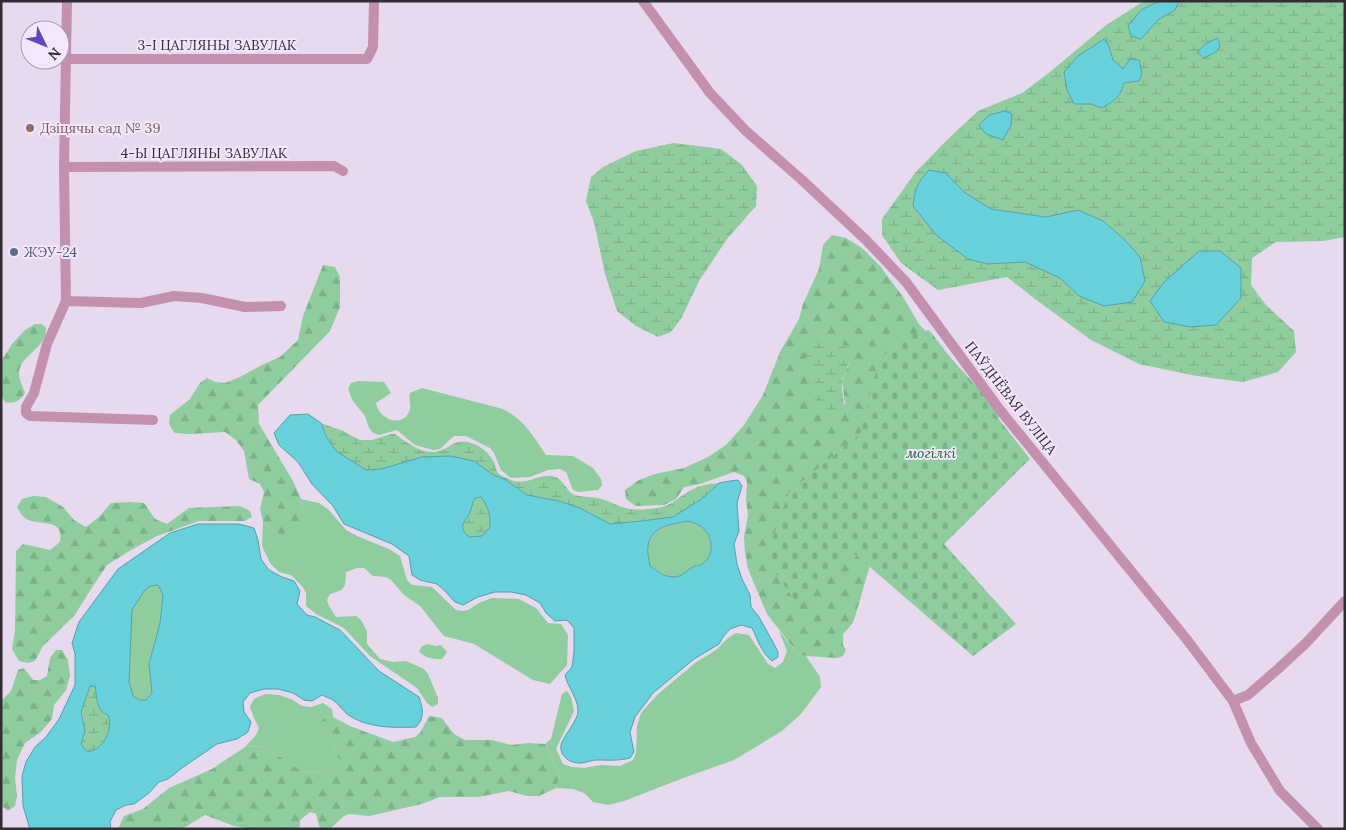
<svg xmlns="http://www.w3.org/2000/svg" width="1346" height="830" font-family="Lora,serif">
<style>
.grass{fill:#8fcd9e}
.forest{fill:url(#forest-firs);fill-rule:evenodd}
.wetland{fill:url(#wetland-marsh);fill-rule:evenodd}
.cemetery{fill:url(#cemetery-stones)}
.water{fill:#66d0db;stroke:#569fa9;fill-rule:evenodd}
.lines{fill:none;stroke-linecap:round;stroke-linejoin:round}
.street{stroke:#c390ad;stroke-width:10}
.education-dot{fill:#8d6e63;stroke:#f4e6fc;stroke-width:2}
.service-dot{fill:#5c6f8a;stroke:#f4e6fc;stroke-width:2}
.labels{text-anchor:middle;stroke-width:4;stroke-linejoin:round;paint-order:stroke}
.street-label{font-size:14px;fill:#322d35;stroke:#f4e6fc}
.education-label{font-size:14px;fill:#785e54;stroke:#f4e6fc;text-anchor:start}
.service-label{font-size:14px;fill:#4e5e75;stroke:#f4e6fc;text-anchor:start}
.park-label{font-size:14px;font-style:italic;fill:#176032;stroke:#f4e6fc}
</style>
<defs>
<pattern id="forest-firs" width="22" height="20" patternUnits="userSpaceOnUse" patternTransform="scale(1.25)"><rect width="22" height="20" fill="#8fcd9e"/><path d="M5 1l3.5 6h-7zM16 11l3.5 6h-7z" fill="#7cb089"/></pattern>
<pattern id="wetland-marsh" width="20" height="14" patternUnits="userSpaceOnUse" patternTransform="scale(1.25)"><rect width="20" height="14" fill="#8fcd9e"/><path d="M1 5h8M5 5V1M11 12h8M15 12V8" fill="none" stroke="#7cb089"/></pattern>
<pattern id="cemetery-stones" width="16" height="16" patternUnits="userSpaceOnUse" patternTransform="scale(1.25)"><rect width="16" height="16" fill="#8fcd9e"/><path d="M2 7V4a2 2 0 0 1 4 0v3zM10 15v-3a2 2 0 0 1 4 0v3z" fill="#7cb089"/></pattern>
</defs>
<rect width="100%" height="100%" fill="#e7d9ee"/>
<path class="grass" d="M358 381 384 382 391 393 376 403C378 418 401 429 409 412 412 406 408 400 410 393L422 388 503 409C525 420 532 435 546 455L573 456 593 468 601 479 602 485 598 490 579 492 573 490 566 472 560 469 548 470 530 477 511 478 501 470 494 453 490 448 466 436H454L440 449 433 450 415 445 397 430 379 435 373 433 369 428 365 416 353 401 348 389 351 383Z
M301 499 319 503 329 510 346 530 357 536 389 549 400 556 407 580 412 585 432 587 456 610 462 611 468 610 479 603 492 598 519 599 536 608 548 623 561 624 568 635 567 665 550 684 533 680 474 644 444 636 420 606 404 595 391 580 386 577 373 576 364 568H357L346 572 345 585 342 590 330 594 327 600 329 606 336 617 356 616 361 620 367 631V644L380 659 393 662 406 661 424 669 428 674 438 698V704L432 707 427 703 417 688 370 656 344 628 316 614 306 606V593L303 587 291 575 279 572 270 563 262 546 263 522 275 533 303 515Z
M688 521C691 522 696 523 699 525 713 533 716 555 702 564 696 568 701 564 695 566 684 571 683 580 667 576 661 575 655 569 650 566 649 560 647 552 648 546 651 525 671 526 688 521Z
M158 585 163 595 160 623 149 664 152 693 146 700H139L133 696 129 682 132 610 144 591 150 586Z
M779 631 798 654 806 656 820 677 821 687 801 714 782 731 734 760 686 777 624 801 608 805 593 802 584 793 573 789 556 788 560 777 545 744 551 739 562 694 567 691 571 697 574 711 556 749 563 764 572 767 584 768 600 765 620 766 633 760 636 753 637 726 641 713 657 695 695 663 716 650 728 638 736 633 749 635 768 664 775 668 783 662 787 651Z
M428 644 435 646 441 645 447 652 442 659C433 659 426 659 419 651L422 646Z
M265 694 279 695 291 699 302 706 311 707 323 703 332 709 333 717 326 716 319 733C332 738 338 748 338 761L328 770 316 773 302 772 264 746 245 747 256 735 259 728 254 718 250 707 254 699Z"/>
<path class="forest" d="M832 235 846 238 862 248 880 266 903 297 919 324 993 404 999 417 993 426 878 537 855 617 852 624 843 634V645L846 650 843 656 837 658 806 656 798 654 767 614 748 569 745 552 744 537 748 515 746 500 747 482 744 476 734 472 700 484 684 487 676 499 664 505 636 506 626 499 625 490 639 480 655 474 684 468 708 457 726 445 744 425 763 395 780 352 799 319 803 304 819 269 823 245ZM849 364 842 381 845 403 842 412 814 397 816 382 810 374Z
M323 265 335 267 340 277V307L330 331 258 405 259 424 293 481 301 499 303 515 297 529 282 534 275 533 263 522 260 509 264 492 260 484 249 479 244 451 236 440 225 432 189 434 175 433 169 424 170 415 190 399 200 383 207 378 215 382 225 383 240 377 262 365 280 357 298 340 303 316Z
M35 324H42L46 328C47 349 19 355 19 374 19 379 23 387 25 393 20 401 15 404 5 402L1 395 2 360 12 344 25 330Z
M33 496 46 497 63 507 74 520 86 527 99 517 111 503 130 502 144 503 155 519 167 524 189 508 240 506 250 511 252 517 244 521H199L157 536 131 550 107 565 93 586 74 616 43 646 35 661 28 663 19 661 12 649 15 631 16 551 23 544 50 550 60 542C65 515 35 528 24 517 21 515 19 510 17 507L22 499Z
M56 650H62L68 660 70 676 66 690 54 705 52 719 41 732 25 743 17 760 15 778 17 796 15 806 8 811 1 805V701L11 691 18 670 24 668 33 680H40L47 676 50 658Z
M326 716 333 717 350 726 393 742 415 737 420 733 429 716 442 718 454 734 465 740H492L511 745 529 743 545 744 560 777 556 788 539 796H527L509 791 478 797H440L422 804 369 816 350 814 344 816 331 828 323 829 319 826 316 814 310 812 300 820V826L298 829H254L234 826 205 815 182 829H118L124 816 143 809 169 788 212 769 245 747 264 746 303 772 316 773 328 770 338 761C338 748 332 738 319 733L318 726Z"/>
<path class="wetland" d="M1144 1H1159L1141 10V39L1159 19 1175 10 1179 1H1345V237L1323 241 1276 242 1252 258 1251 285 1266 305 1294 331 1296 352 1278 372 1243 382 1197 376 1139 364 1091 340 1035 299 1007 277 938 290 901 263 882 235V219L915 173 946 141 978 111 1022 93 1050 72 1105 26ZM1104 39 1109 46 1113 60 1123 69 1130 59V82L1124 83C1120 98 1115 100 1102 108L1091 104 1078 56ZM946 173 964 192 991 209 1047 217 1078 210 1103 221 1124 239 1140 257 1079 296 1060 278 1025 262 987 264ZM1199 251 1164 322 1185 265Z
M674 143 721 149 741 164 757 186 756 206 727 239 699 281 682 317 671 332 658 337 636 326 617 311 605 274 594 222 586 201 591 177 603 167 636 151Z
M817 340H834L844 343C850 356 850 361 845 374 844 376 842 379 842 381 840 396 854 418 827 419L818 409 814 397 815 382 806 366V354L811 345Z
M321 423 343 431 360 440H372L391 434H395C406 442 424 456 439 451 452 447 455 438 471 443 481 446 489 453 494 462 495 465 496 470 498 473 501 476 510 480 515 481 528 484 540 474 552 476 565 479 565 491 575 495 582 497 591 497 598 498 608 500 617 506 626 508 636 511 647 509 657 508 673 506 680 495 693 489 701 485 710 484 719 483L703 498 673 517 641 521 610 524 580 508 559 501 527 495 506 480 492 474 474 461 405 462 381 469 366 470 336 451 326 436Z
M482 497C488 505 491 517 491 527L482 536 469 537C455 524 468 521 471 509 473 504 472 502 475 498Z
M90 686H95C97 697 96 711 108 715 112 724 108 738 101 745 98 748 93 750 90 752L85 750 81 744 85 731 81 712Z"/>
<path class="cemetery" d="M929 330 1030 459 944 544 1016 624 973 656 849 549 796 602 765 559 789 492 860 434 878 363 901 336Z"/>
<path class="water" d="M1159 1H1179L1175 10 1159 19 1141 39 1131 36 1128 26 1141 10Z
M1218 38 1220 46 1216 52 1204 58 1197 52 1205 44Z
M1104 39 1109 46 1113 60 1123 69 1130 59 1139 60 1142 73 1139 81 1124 83C1120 98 1115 100 1102 108L1091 104H1074L1067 90 1064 72 1078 56Z
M1005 111 1012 114 1011 125 1003 140 986 134 979 125 989 115Z
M929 170 946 173 964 192 991 209 1046 217 1078 210 1103 221 1124 239 1140 257 1145 281 1132 302 1104 306 1079 296 1060 278 1025 262 987 264 968 259 936 235 913 206C915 188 917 183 929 170Z
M1199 251H1220L1241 268V298L1216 325 1190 327 1164 322 1150 301 1164 282Z
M308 414 321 423 326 436 336 451 366 470 381 469 422 457 450 456 474 461 492 474 506 480 527 495 559 501 580 508 610 524 641 521 673 517 703 498 719 483 730 481 738 480 742 486 737 503 739 531 734 544 737 564 742 579 750 595 751 607 759 617 774 644 778 652V657L772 661C761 652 758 640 752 628L741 625 730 629 723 637 719 644 694 659 653 693 635 717 630 732 634 752 630 758C619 761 608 760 596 760 591 760 586 763 581 763 569 764 557 754 562 742 566 733 578 720 578 711 578 698 568 688 565 675L572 667 574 652V628L567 620 555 621 546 613 540 603 526 595 511 592H495L478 597 463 605 455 602 445 591 437 584 420 580 412 575 409 556 392 544 344 524 333 506 312 484 298 462 279 445 274 433 290 415ZM481 497C488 505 491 517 490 527L482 536 469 537C455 524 468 521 471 509 473 504 472 502 475 498ZM688 521C691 522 696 523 699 525 713 533 716 555 702 564 696 568 700 564 695 566 684 571 682 580 667 576 661 575 655 569 650 566 649 560 647 552 648 546 651 525 671 525 688 521Z
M198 524H239L254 528 258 540 261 559 269 570 282 577 294 581 300 591 297 604 307 615 315 617 340 630 379 671 419 697C423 709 425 717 416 727 393 728 366 728 347 714 342 710 338 703 333 700 330 698 325 697 322 695L312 701 304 700 293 693 278 689H264L250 693 243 702 244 712 251 722 248 732 237 739 217 744 182 768 168 779 159 782 149 793 134 804 126 805 116 810 110 822 111 829H30L23 806 22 776 26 762 35 747 46 737 59 719 75 685V654L72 643 79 622 118 569 170 533ZM158 585 163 595 160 623 149 664 152 693 146 700H139L133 696 129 682 132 610 144 591 150 586ZM90 686H95C97 698 96 711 108 715 112 724 108 738 101 745 98 748 93 750 90 752L85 750 81 744 85 731 81 712Z"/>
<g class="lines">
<path class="street" d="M67 1 64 167 66 301 47 344 34 393 26 407V413L30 416 153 420
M643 1 710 93 746 131 802 180 866 240 906 282 1000 410 1188 641 1233 701 1251 743 1280 791 1318 829
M66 59H367L373 47 374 1
M64 167 334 166 343 171
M66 301 141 303 174 296 202 298 245 307 281 306
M1233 701 1248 695 1278 669 1306 643 1345 601"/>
</g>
<circle class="education-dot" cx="30" cy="128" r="5"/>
<circle class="service-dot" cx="14" cy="252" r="5"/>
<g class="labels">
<g class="street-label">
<text x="217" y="50">3-І ЦАГЛЯНЫ ЗАВУЛАК</text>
<text x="204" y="158">4-Ы ЦАГЛЯНЫ ЗАВУЛАК</text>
<text transform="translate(1011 398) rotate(52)" y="5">ПАЎДНЁВАЯ ВУЛІЦА</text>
</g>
<g class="education-label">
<text x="40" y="133">Дзіцячы сад № 39</text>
</g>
<g class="service-label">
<text x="24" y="257">ЖЭУ-24</text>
</g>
<g class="park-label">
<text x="931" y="458">могілкі</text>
</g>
</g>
<rect width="1346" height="830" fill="none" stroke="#322d35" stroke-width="5"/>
<g transform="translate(45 45) rotate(133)"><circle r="24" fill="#f4e6fc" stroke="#a69cac"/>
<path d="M0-4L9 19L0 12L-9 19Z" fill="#6146bf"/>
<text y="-8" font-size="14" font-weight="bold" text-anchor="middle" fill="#322d35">N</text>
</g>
</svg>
